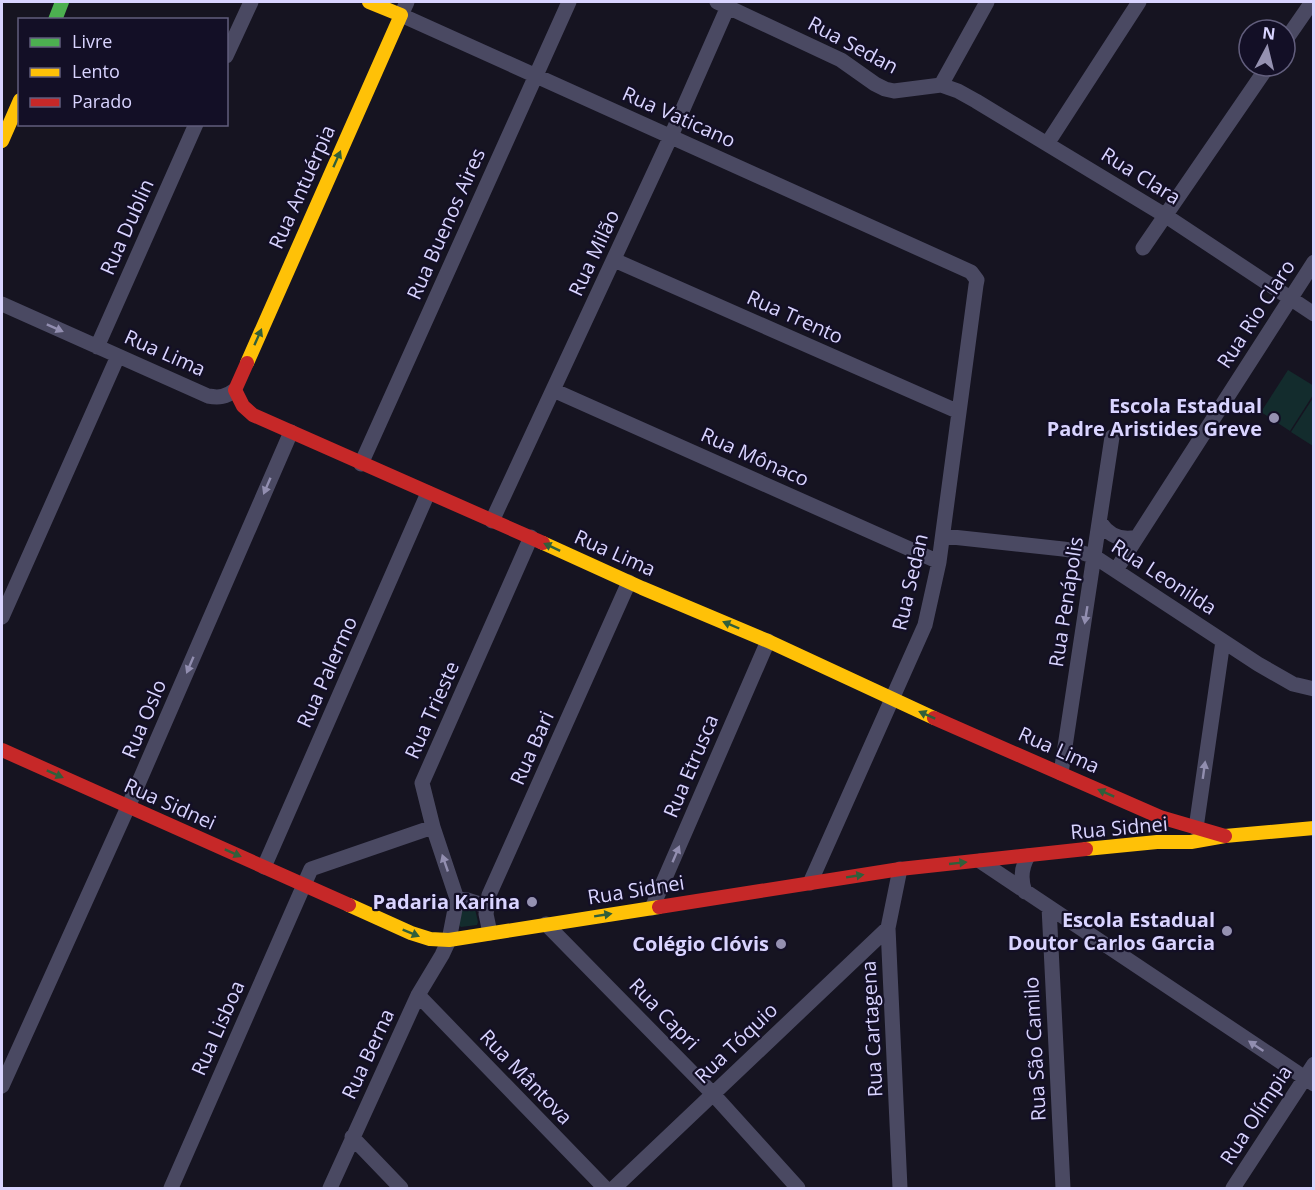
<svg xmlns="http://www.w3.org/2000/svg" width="1315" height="1190" font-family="'Open Sans',sans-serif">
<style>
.green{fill:#132c2d}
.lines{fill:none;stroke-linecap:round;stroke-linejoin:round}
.street{stroke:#4a4962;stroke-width:15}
.fast{stroke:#4caf50;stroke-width:14}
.slow{stroke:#ffc107;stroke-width:14}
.jam{stroke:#c62828;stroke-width:14}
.oneway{fill:#305f3b}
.oneway2{fill:#928eb0}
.poi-dot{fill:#9591b1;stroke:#130f26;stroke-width:2}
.labels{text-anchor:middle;stroke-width:4.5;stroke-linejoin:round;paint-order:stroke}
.street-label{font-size:20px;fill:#d9d4ff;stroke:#130f26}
.poi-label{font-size:20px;font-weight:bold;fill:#d9d4ff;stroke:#130f26;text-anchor:end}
</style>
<rect width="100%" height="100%" fill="#161421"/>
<path class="green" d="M1288 370 1314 386 1313 395 1290 431 1261 412Z
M1313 398V446L1291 432Z
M461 907 475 909 478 922 477 925 461 927 459 925Z"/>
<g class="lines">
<path class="street" d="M407 2 401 15 971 272 977 280 976 285 939 562 925 625 810 883
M717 2 841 60 875 84 885 89 894 91 941 85 958 91 976 101 1166 216 1314 314
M1285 41 1312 2
M226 56 251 2
M941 85 987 2
M1047 144 1139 2
M1143 248 1268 66
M614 260 959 412
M2 304 208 396C219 398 226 397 235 390
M97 347 196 124
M553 390 939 562
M361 464 569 2
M492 521 671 136 730 2
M1100 522C1109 536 1121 541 1137 537
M943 536 1063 549 1077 551 1095 557 1258 664 1293 684 1314 689
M1116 570 1314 262
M2 617 118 356
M1061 773 1112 437
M1196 828 1223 641
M980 861 1314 1084
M264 867 428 493
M900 869 888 928 900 1188
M1025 892C1020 879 1021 868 1028 856
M457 899 467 900 486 906
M1049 907 1063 1188
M652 908 768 641
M546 924 713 1094 798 1188
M490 933 486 914 489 895 629 582
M418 995 605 1188
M2 1086 128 807 291 432
M352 1137 401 1188
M171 1188 311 869 433 827
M330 1188 418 995 442 955 449 940 457 899 433 827 422 783 531 537
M614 1188 888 928
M1233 1188 1314 1064"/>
<path class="fast" d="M55 20 62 2"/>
<path class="slow" d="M2 141 20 100
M247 363 401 15 369 2
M543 543 642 588 768 641 934 718
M1086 849 1157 842H1191L1225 836 1314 828
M349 905 411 933 430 939 449 940 659 907"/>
<path class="jam" d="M247 363 235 390 243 406 253 415 543 543
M934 718 1160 817 1225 836
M2 750 349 905
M659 907 900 869 1086 849"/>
</g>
<defs><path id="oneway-solid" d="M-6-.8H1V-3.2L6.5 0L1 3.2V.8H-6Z" transform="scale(1.5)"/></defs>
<g class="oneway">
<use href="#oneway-solid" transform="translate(337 159) rotate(-66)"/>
<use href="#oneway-solid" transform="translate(258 337) rotate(-66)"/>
<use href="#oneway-solid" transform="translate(552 547) rotate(-155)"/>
<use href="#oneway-solid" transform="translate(731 625) rotate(-157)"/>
<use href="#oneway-solid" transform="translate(927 715) rotate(-156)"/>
<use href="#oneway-solid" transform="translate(55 774) rotate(24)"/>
<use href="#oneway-solid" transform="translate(1106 793) rotate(-156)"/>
<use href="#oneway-solid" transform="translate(233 853) rotate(24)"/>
<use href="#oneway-solid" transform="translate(958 863) rotate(-6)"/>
<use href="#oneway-solid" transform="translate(855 876) rotate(-9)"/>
<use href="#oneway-solid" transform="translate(603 915) rotate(-9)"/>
<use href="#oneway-solid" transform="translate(411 933) rotate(22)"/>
</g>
<g class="oneway2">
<use href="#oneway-solid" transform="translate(55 328) rotate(24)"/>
<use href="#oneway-solid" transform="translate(267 486) rotate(113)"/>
<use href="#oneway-solid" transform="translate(1086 615) rotate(99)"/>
<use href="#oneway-solid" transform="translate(190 665) rotate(113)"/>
<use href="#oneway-solid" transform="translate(1204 770) rotate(-82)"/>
<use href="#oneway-solid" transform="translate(676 854) rotate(-67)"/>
<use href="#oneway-solid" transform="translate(445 863) rotate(-109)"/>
<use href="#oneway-solid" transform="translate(1256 1046) rotate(-146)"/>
</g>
<g class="poi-dot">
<circle cx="1274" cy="418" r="6"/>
<circle cx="532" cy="902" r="6"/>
<circle cx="1227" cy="931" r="6"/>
<circle cx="781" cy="944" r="6"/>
</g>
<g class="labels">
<g class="street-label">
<text transform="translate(853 45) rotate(28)" y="7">Rua Sedan</text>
<text transform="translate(679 117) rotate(24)" y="7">Rua Vaticano</text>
<text transform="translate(1141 176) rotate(32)" y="7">Rua Clara</text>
<text transform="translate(302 187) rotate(-66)" y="7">Rua Antuérpia</text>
<text transform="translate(446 224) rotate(-66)" y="7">Rua Buenos Aires</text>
<text transform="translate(127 227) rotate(-66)" y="7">Rua Dublin</text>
<text transform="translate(594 253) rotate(-65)" y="7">Rua Milão</text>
<text transform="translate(1256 314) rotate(-57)" y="7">Rua Rio Claro</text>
<text transform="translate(795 317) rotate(24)" y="7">Rua Trento</text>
<text transform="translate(165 353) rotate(24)" y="7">Rua Lima</text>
<text transform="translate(755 457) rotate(24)" y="7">Rua Mônaco</text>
<text transform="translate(615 553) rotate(24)" y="7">Rua Lima</text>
<text transform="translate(1164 577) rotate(33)" y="7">Rua Leonilda</text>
<text transform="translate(910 582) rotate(-77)" y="7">Rua Sedan</text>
<text transform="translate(1066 602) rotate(-81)" y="7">Rua Penápolis</text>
<text transform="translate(327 672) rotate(-66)" y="7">Rua Palermo</text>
<text transform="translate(432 710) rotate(-66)" y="7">Rua Trieste</text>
<text transform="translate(144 719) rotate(-67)" y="7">Rua Oslo</text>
<text transform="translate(532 748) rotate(-66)" y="7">Rua Bari</text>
<text transform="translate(1059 750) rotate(24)" y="7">Rua Lima</text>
<text transform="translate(691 766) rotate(-67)" y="7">Rua Etrusca</text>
<text transform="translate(170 804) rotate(24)" y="7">Rua Sidnei</text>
<text transform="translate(1119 828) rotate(-5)" y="7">Rua Sidnei</text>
<text transform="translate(636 890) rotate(-9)" y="7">Rua Sidnei</text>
<text transform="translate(664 1014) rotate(46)" y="7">Rua Capri</text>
<text transform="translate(218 1028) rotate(-66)" y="7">Rua Lisboa</text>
<text transform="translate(872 1029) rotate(-93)" y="7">Rua Cartagena</text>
<text transform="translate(736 1043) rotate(-44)" y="7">Rua Tóquio</text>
<text transform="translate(1035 1049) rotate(-93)" y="7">Rua São Camilo</text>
<text transform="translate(368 1054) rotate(-65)" y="7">Rua Berna</text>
<text transform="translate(526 1077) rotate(46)" y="7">Rua Mântova</text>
<text transform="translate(1256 1115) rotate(-57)" y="7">Rua Olímpia</text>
</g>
<g class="poi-label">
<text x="1262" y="413">Escola Estadual<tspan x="1262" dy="23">Padre Aristides Greve</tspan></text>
<text x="520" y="909">Padaria Karina</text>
<text x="1215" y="927">Escola Estadual<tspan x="1215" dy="23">Doutor Carlos Garcia</tspan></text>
<text x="769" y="951">Colégio Clóvis</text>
</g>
</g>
<rect width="1315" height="1190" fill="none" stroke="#d9d4ff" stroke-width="6"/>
<rect x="18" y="18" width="210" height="108" fill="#130f26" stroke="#625e7d" stroke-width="1.5"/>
<rect x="30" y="38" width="30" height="9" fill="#4caf50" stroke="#625e7d" stroke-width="1.5"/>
<text x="72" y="48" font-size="18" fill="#d9d4ff">Livre</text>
<rect x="30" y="68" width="30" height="9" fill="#ffc107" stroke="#625e7d" stroke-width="1.5"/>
<text x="72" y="78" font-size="18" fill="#d9d4ff">Lento</text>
<rect x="30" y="98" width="30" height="9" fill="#c62828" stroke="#625e7d" stroke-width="1.5"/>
<text x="72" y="108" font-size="18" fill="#d9d4ff">Parado</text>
<g transform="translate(1267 48) rotate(7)"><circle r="28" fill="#130f26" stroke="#625e7d" stroke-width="1.5"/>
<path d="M0-4.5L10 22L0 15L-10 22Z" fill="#9591b1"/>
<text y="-9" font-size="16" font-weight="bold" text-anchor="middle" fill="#d9d4ff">N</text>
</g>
</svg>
